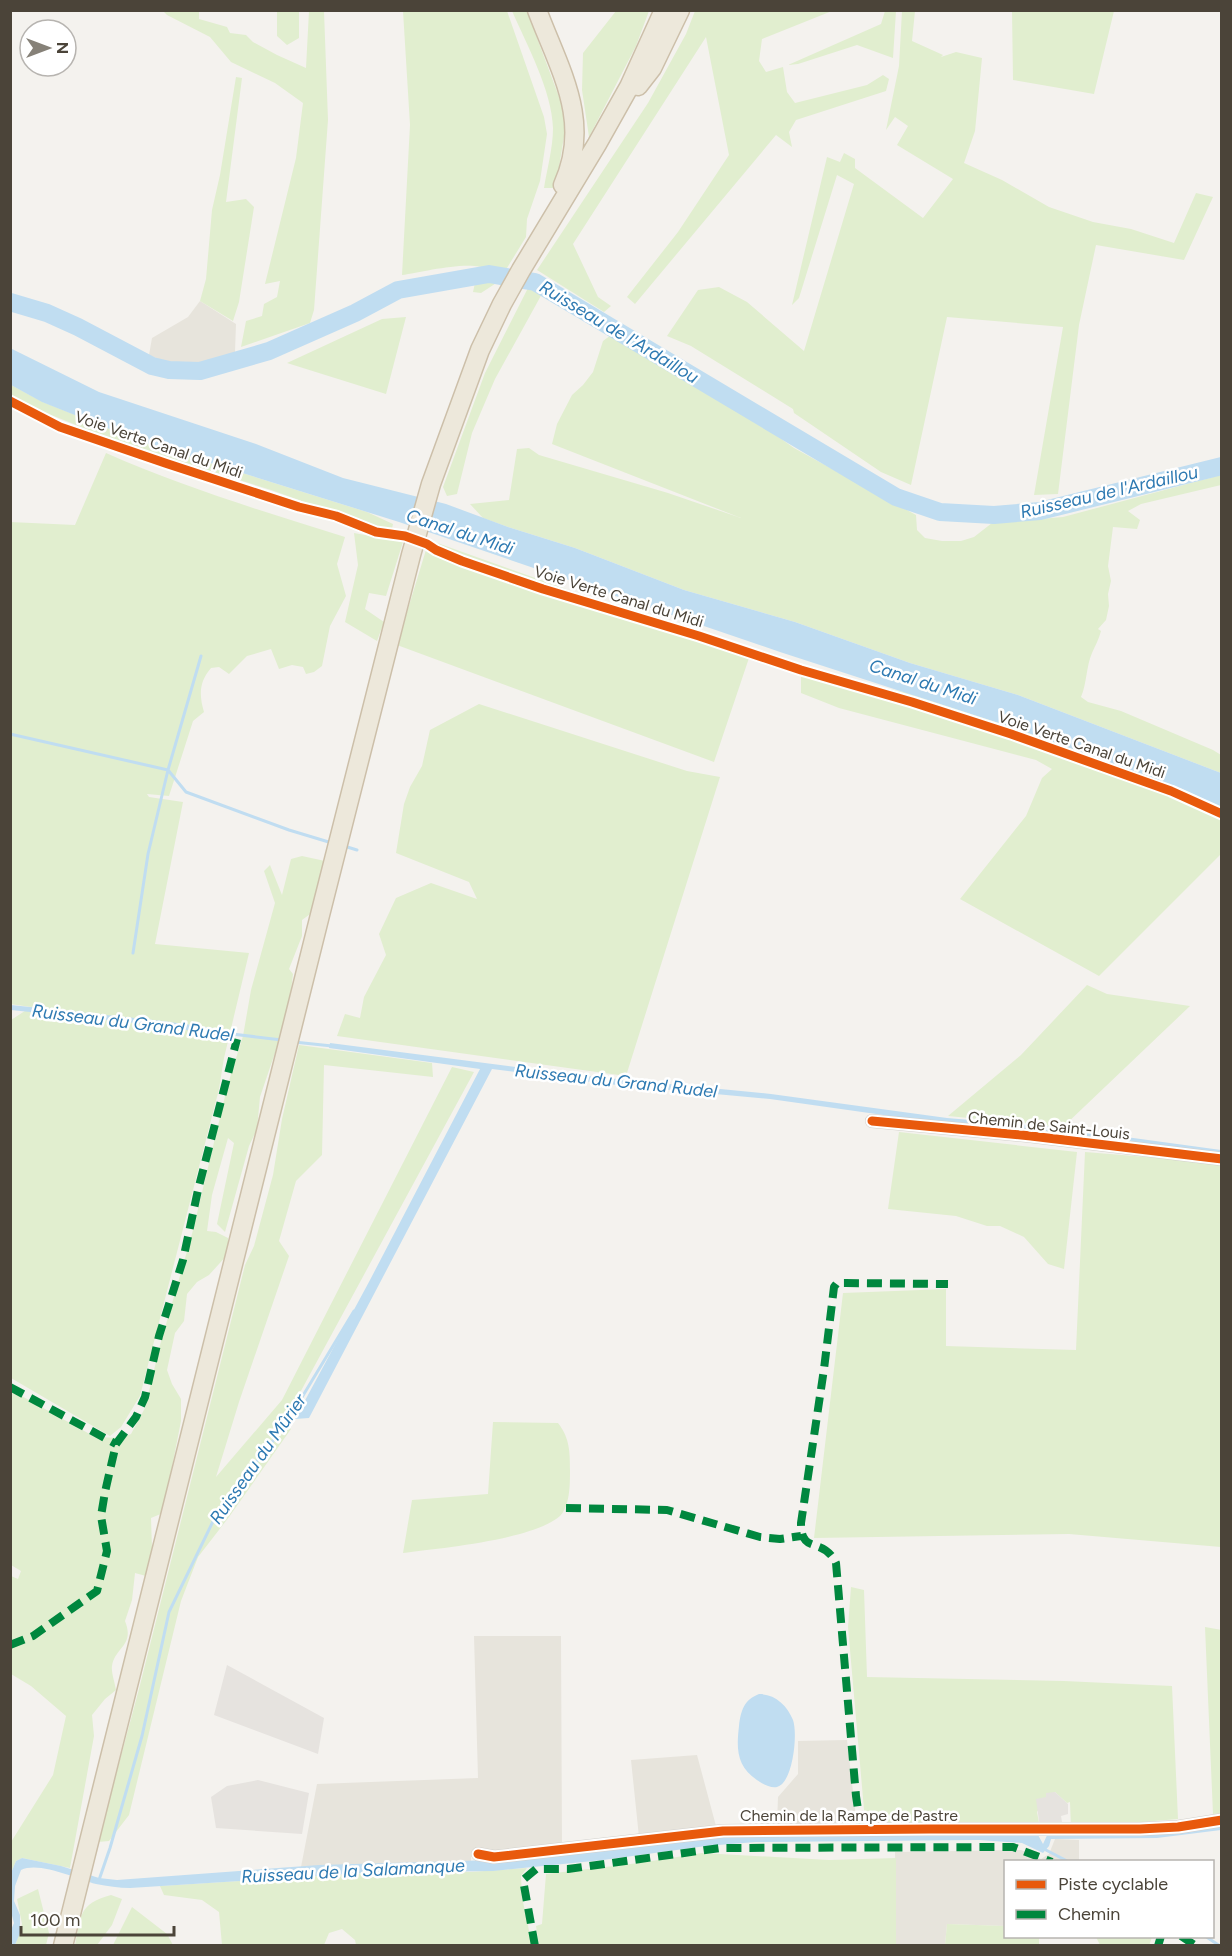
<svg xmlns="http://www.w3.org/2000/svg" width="1232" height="1956" font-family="Figtree,sans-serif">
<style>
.residential{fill:#e7e4dc}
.green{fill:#e1eecf}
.parking{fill:#e6e3df}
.water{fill:#c0ddf1}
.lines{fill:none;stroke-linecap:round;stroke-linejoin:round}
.stream{stroke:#c0ddf1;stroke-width:3}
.river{stroke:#c0ddf1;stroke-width:18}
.street-casing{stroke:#d2d0cb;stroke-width:14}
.highway-casing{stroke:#ccbfa9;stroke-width:21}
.street{stroke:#fdfdfc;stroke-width:10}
.highway{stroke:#ede8db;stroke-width:18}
.quiet{stroke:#00873e;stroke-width:8;stroke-dasharray:15 8;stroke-linecap:butt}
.cycleway-casing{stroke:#fff;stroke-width:13}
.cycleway{stroke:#e8590c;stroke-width:9}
.labels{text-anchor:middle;stroke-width:5;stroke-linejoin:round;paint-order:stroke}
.street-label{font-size:16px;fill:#4b4439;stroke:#fff}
.water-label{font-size:18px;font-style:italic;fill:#2e7ab2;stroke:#fff}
</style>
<rect width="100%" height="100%" fill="#f4f2ee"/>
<path class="residential" d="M200 301 236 324 235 352 213 361 172 365 149 355 152 338 188 317Z
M474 1636H561L562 1848 493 1855 481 1851 471 1853V1861L301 1867 317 1784 478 1778Z
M847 1740 857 1826 777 1824 778 1797 798 1774V1741Z
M697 1755 716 1826 639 1837 631 1760Z
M1055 1839 1079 1840V1860L1080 1861 1006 1862 1005 1926 947 1924 945 1945H896L895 1852 1021 1850 1041 1859 1049 1854Z"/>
<path class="green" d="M163 11H199V19L227 27 230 33 246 35 253 42 277 55 306 68 309 11H324L328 120 314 310 310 323 241 347 246 321 262 316 264 304 277 297 280 281 265 284 296 158 303 103 275 83 231 62 210 37 167 15Z
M277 11H299V38L287 45 277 36Z
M403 11H507L544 117 547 134 540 181 527 219 526 237 507 268 504 278 481 293 473 292 475 283 489 270C472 259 423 272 402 275L410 125Z
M512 11H527L562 105 565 130 558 174 553 188H544C547 169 553 148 553 128 552 91 527 45 512 11Z
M616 11H649L636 46 589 137 582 90 583 53Z
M695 11H832L762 39 759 61 766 72 783 67 787 92 795 103 867 85 883 75 889 79 886 91 796 120 789 132 792 147 776 135 635 304 627 297 678 232 729 155 706 37 573 244 598 297 611 306 604 312 537 270 648 103 686 34Z
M885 11H896L893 58 857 45 798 64 788 65 881 24Z
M902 11H915L912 41 943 55 941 57 956 52 982 58 975 131 964 163 1002 180 1049 207 1093 222 1131 229 1174 243 1196 193 1213 197 1184 260 1096 245 1079 325 1058 494 1034 495 1063 327 947 317 911 485 881 472 794 413 793 409 691 346 667 336 698 290 719 287 747 302 804 351 854 184 837 175 799 298 792 305 827 157 840 162 844 153 855 159V168L923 218 953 179 897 145 908 126 895 117 886 130 899 66Z
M1012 11H1114L1094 94 1013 80Z
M236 77 242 78 226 202 246 199 254 207 239 302 233 321 200 301 206 279 212 210 220 175Z
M529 286 543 292 495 379 472 433 457 494 447 496 443 487 485 373Z
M406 317 386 394 287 363 382 319Z
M615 332 700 381 794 448 916 515 917 530 925 538 942 541H961L974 537 992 523 1063 517 1221 475V485L1141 504 1128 511 1140 520 1137 529 1113 527 1108 566 1111 581 1108 594 1109 606 1106 620 1098 629 1101 631C1099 639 1095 646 1092 653 1086 667 1087 683 1081 697L1088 702 1121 711 1213 750 1221 755V773L1018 695 910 663 795 622 684 590 575 548 508 527 483 518 470 504 509 500 517 449 529 448 539 455 668 493 741 518 552 444 557 424 572 395 583 385 593 372 603 341Z
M11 385 43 402 140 441 367 512 393 524 392 529 366 524 271 490 118 442 24 404 11 397Z
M106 453C183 487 265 512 345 537L337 564 346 596 330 626 322 666 314 672 306 674 303 667 292 665 279 669 271 649 247 656 229 674 219 667 211 668C199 682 199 695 204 712L193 721 169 796 147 794 149 797 183 802 155 944 249 953 224 1058 219 1089 140 1396 121 1427 110 1436 11 1378V1020L31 1007 10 1004V522L75 525Z
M354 533 403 542 386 596 369 593 365 609 384 622 377 641 345 622 358 565Z
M429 540 750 655 714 762 397 645Z
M801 670 904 692 1023 731 1182 789 1221 807V854L1099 976 960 899 1026 816 1042 778 1052 769 1036 760 839 708 801 693Z
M479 704 687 771 720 777 626 1076 337 1036 345 1014 360 1018 364 997 386 955 379 934 396 898 431 883 477 899 469 882 396 853 404 804 410 787 422 766 430 730Z
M302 856 325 861 313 912 302 920V936L289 969 293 974 290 999 280 1038 260 1097 257 1129 249 1146 225 1232 217 1224 234 1143 228 1138 212 1195 207 1231 216 1232 228 1238 229 1253 209 1275 197 1282 187 1294 184 1321 175 1333 167 1370 172 1384 181 1399V1421L163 1513 151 1518 152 1549 146 1576 135 1573 132 1600 125 1621C135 1646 115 1647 112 1666 111 1672 115 1683 116 1690L105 1699 92 1715 94 1736 70 1868 22 1858 16 1861 11 1873V1842L53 1775 66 1716 31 1686 11 1674V1576L18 1579 21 1571 11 1565V1390L95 1437 121 1438 131 1434 145 1408 160 1345 192 1234 228 1084 243 1036 251 990 275 903 264 871 270 865 282 895 291 859Z
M1087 985 1107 994 1190 1006 1063 1127 948 1116 1021 1055Z
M299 1045 432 1063 433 1077 324 1065 322 1155 296 1181 279 1241 289 1256 239 1402 216 1477 282 1400 452 1067 474 1072 283 1424 291 1429 229 1517 198 1557 181 1601 129 1815 109 1841 98 1842 139 1689 245 1265 254 1246 273 1175 282 1119Z
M899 1132 1077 1152 1064 1269 1048 1264 1024 1237 1000 1226H987L956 1216 888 1209Z
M1085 1152 1221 1163V1547L1069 1534 814 1538 843 1293 946 1289V1346L1076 1350Z
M493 1422 558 1423C570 1438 570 1453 570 1471 570 1484 570 1506 560 1516 532 1540 441 1548 403 1553L412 1500 488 1494Z
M851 1587 864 1590 867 1677 1064 1681 1172 1686 1178 1819 1071 1828 1070 1802 1067 1803 1055 1792 1046 1797 1037 1812 1040 1828 865 1821 848 1627Z
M1205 1627 1222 1630V1813L1213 1814Z
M702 1853 829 1860 896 1858V1945H539L536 1926 542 1924 546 1874 639 1863Z
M527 1868 521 1876 522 1897 532 1945H356L355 1940 342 1929 329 1933 324 1945H222L219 1912 202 1900 164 1895 160 1886 367 1873 470 1872Z
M38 1889 49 1933 46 1945 15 1946 22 1924 17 1899Z
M111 1895 122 1899 112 1925 97 1945H75C81 1916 78 1904 111 1895Z
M132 1907 167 1934 173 1945H113Z
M947 1924 1005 1926 1006 1936 1039 1937V1945H945Z
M1096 1937V1936L1152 1937 1149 1946 1100 1945Z"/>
<path class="parking" d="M227 1665 324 1718 318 1754 214 1715Z
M258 1780 309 1793 302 1834 216 1828 211 1797 227 1786Z
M1055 1792 1068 1804V1814L1061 1816 1063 1828H1040L1036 1799 1046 1797V1793Z"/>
<path class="water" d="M10 348 99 392 256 444 343 478 446 504 508 527 575 548 684 590 795 622 910 663 1018 695 1221 773V807L1182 789 1023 731 780 652 399 522 140 441 42 402 11 385Z
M11 1005 163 1021 234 1031 233 1037H227L163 1026 11 1010Z
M330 1043 577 1075 771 1094 947 1118 1053 1127 1221 1150V1154L1052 1132 947 1124 770 1099 607 1084 492 1069 309 1418 295 1419 370 1280 480 1069 329 1048Z
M759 1694C775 1694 787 1705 793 1720 798 1734 793 1783 777 1787 771 1788 765 1785 760 1782 737 1768 736 1751 739 1726 741 1710 744 1700 759 1694Z
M1221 1823V1830L1157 1838 1051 1839 1049 1846 1043 1853 1022 1843 979 1840 756 1842 706 1846 603 1860 493 1871 364 1873 130 1888C119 1888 107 1886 96 1884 76 1879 40 1861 21 1870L15 1886 14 1901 20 1915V1933L15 1945 11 1946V1930L14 1923 11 1912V1873L16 1861 22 1858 61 1866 99 1878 117 1880 319 1865 494 1860 704 1835 1037 1833 1043 1844 1049 1831Z"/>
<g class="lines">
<path class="stream" d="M10 734 168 770 186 792 289 830 332 843
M344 846 357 850
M133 953 148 854 168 770 201 656
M232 1034 282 1040
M294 1042 332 1046
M1044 1849 1069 1862
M99 1880 110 1848 142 1736 169 1612 219 1509 284 1427 354 1311
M1205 1936 1220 1946"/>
<path class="river" d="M10 302 47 313 78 327 152 366 169 370 200 371 269 351 355 313 398 290 489 274 535 282 896 497 940 512 994 515 1040 511 1222 466"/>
<defs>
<path id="street" d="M872 1121 1031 1136 1222 1159
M478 1854 494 1857 723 1831 929 1829H1140L1178 1827 1222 1820"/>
<path id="highway" d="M537 10C560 71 592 121 563 185
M638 86 652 68 680 10
M63 1946 320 915 411 555 431 484 480 350 502 304 521 270 597 144 629 87 664 10"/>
</defs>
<use href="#street" class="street-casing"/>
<use href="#highway" class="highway-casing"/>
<use href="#street" class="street"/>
<use href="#highway" class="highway"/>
<path class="quiet" d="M10 1387 116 1444
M566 1508 667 1510 760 1537 780 1539 801 1536
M10 1645 33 1636 97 1591 107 1551 101 1516 105 1492 116 1444 136 1417 145 1397 159 1336 183 1260 198 1190 237 1039
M861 1829 856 1796 836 1563C822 1535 801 1556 801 1523L824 1369 834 1287 837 1283H846L948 1284
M1181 1936 1196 1946
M535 1946 523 1880 536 1869H568L720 1848 1013 1847 1052 1862
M1158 1946 1161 1936"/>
<defs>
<path id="cycleway" d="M10 401 60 427 165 463 299 507 336 516 376 532 405 536 427 544 436 550 462 561 543 589 699 636 801 670 912 702 1011 734 1171 791 1222 814
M872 1121 1031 1136 1222 1159
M478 1854 494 1857 723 1831 929 1829H1140L1178 1827 1222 1820"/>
</defs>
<use href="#cycleway" class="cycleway-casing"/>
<use href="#cycleway" class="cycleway"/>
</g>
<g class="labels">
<g class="street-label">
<text transform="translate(159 444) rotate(19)" y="6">Voie Verte Canal du Midi</text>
<text transform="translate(619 596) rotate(17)" y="6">Voie Verte Canal du Midi</text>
<text transform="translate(1082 744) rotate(19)" y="6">Voie Verte Canal du Midi</text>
<text transform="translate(1049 1125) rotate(6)" y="6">Chemin de Saint-Louis</text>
<text x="849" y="1821">Chemin de la Rampe de Pastre</text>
</g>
<g class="water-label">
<text transform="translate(619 332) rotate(31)" y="6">Ruisseau de l'Ardaillou</text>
<text transform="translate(1109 492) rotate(-13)" y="6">Ruisseau de l'Ardaillou</text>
<text transform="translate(460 532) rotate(18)" y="6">Canal du Midi</text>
<text transform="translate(923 682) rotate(18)" y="6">Canal du Midi</text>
<text transform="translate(133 1023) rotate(7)" y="6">Ruisseau du Grand Rudel</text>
<text transform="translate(616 1081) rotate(6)" y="6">Ruisseau du Grand Rudel</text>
<text transform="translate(258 1459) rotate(-55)" y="6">Ruisseau du Mûrier</text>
<text transform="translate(353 1871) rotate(-3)" y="6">Ruisseau de la Salamanque</text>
</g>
</g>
<rect width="1232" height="1956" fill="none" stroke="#4b4439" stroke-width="24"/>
<rect x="1004" y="1860" width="210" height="78" fill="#ffffff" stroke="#b7b4b0" stroke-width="1.5"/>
<rect x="1016" y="1880" width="30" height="9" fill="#e8590c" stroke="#b7b4b0" stroke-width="1.5"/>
<text x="1058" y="1890" font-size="18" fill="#4b4439">Piste cyclable</text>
<rect x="1016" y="1910" width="30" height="9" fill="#00873e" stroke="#b7b4b0" stroke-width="1.5"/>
<text x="1058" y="1920" font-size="18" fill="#4b4439">Chemin</text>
<g transform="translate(48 48) rotate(90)"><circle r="28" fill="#ffffff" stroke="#b7b4b0" stroke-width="1.5"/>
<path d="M0-4.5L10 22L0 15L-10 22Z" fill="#868178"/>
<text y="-9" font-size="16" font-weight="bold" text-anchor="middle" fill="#4b4439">N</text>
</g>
<path d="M21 1926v9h153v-9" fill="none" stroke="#4b4439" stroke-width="3"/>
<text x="30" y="1926" font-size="18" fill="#4b4439" stroke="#ffffff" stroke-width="4.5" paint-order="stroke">100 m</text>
</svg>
